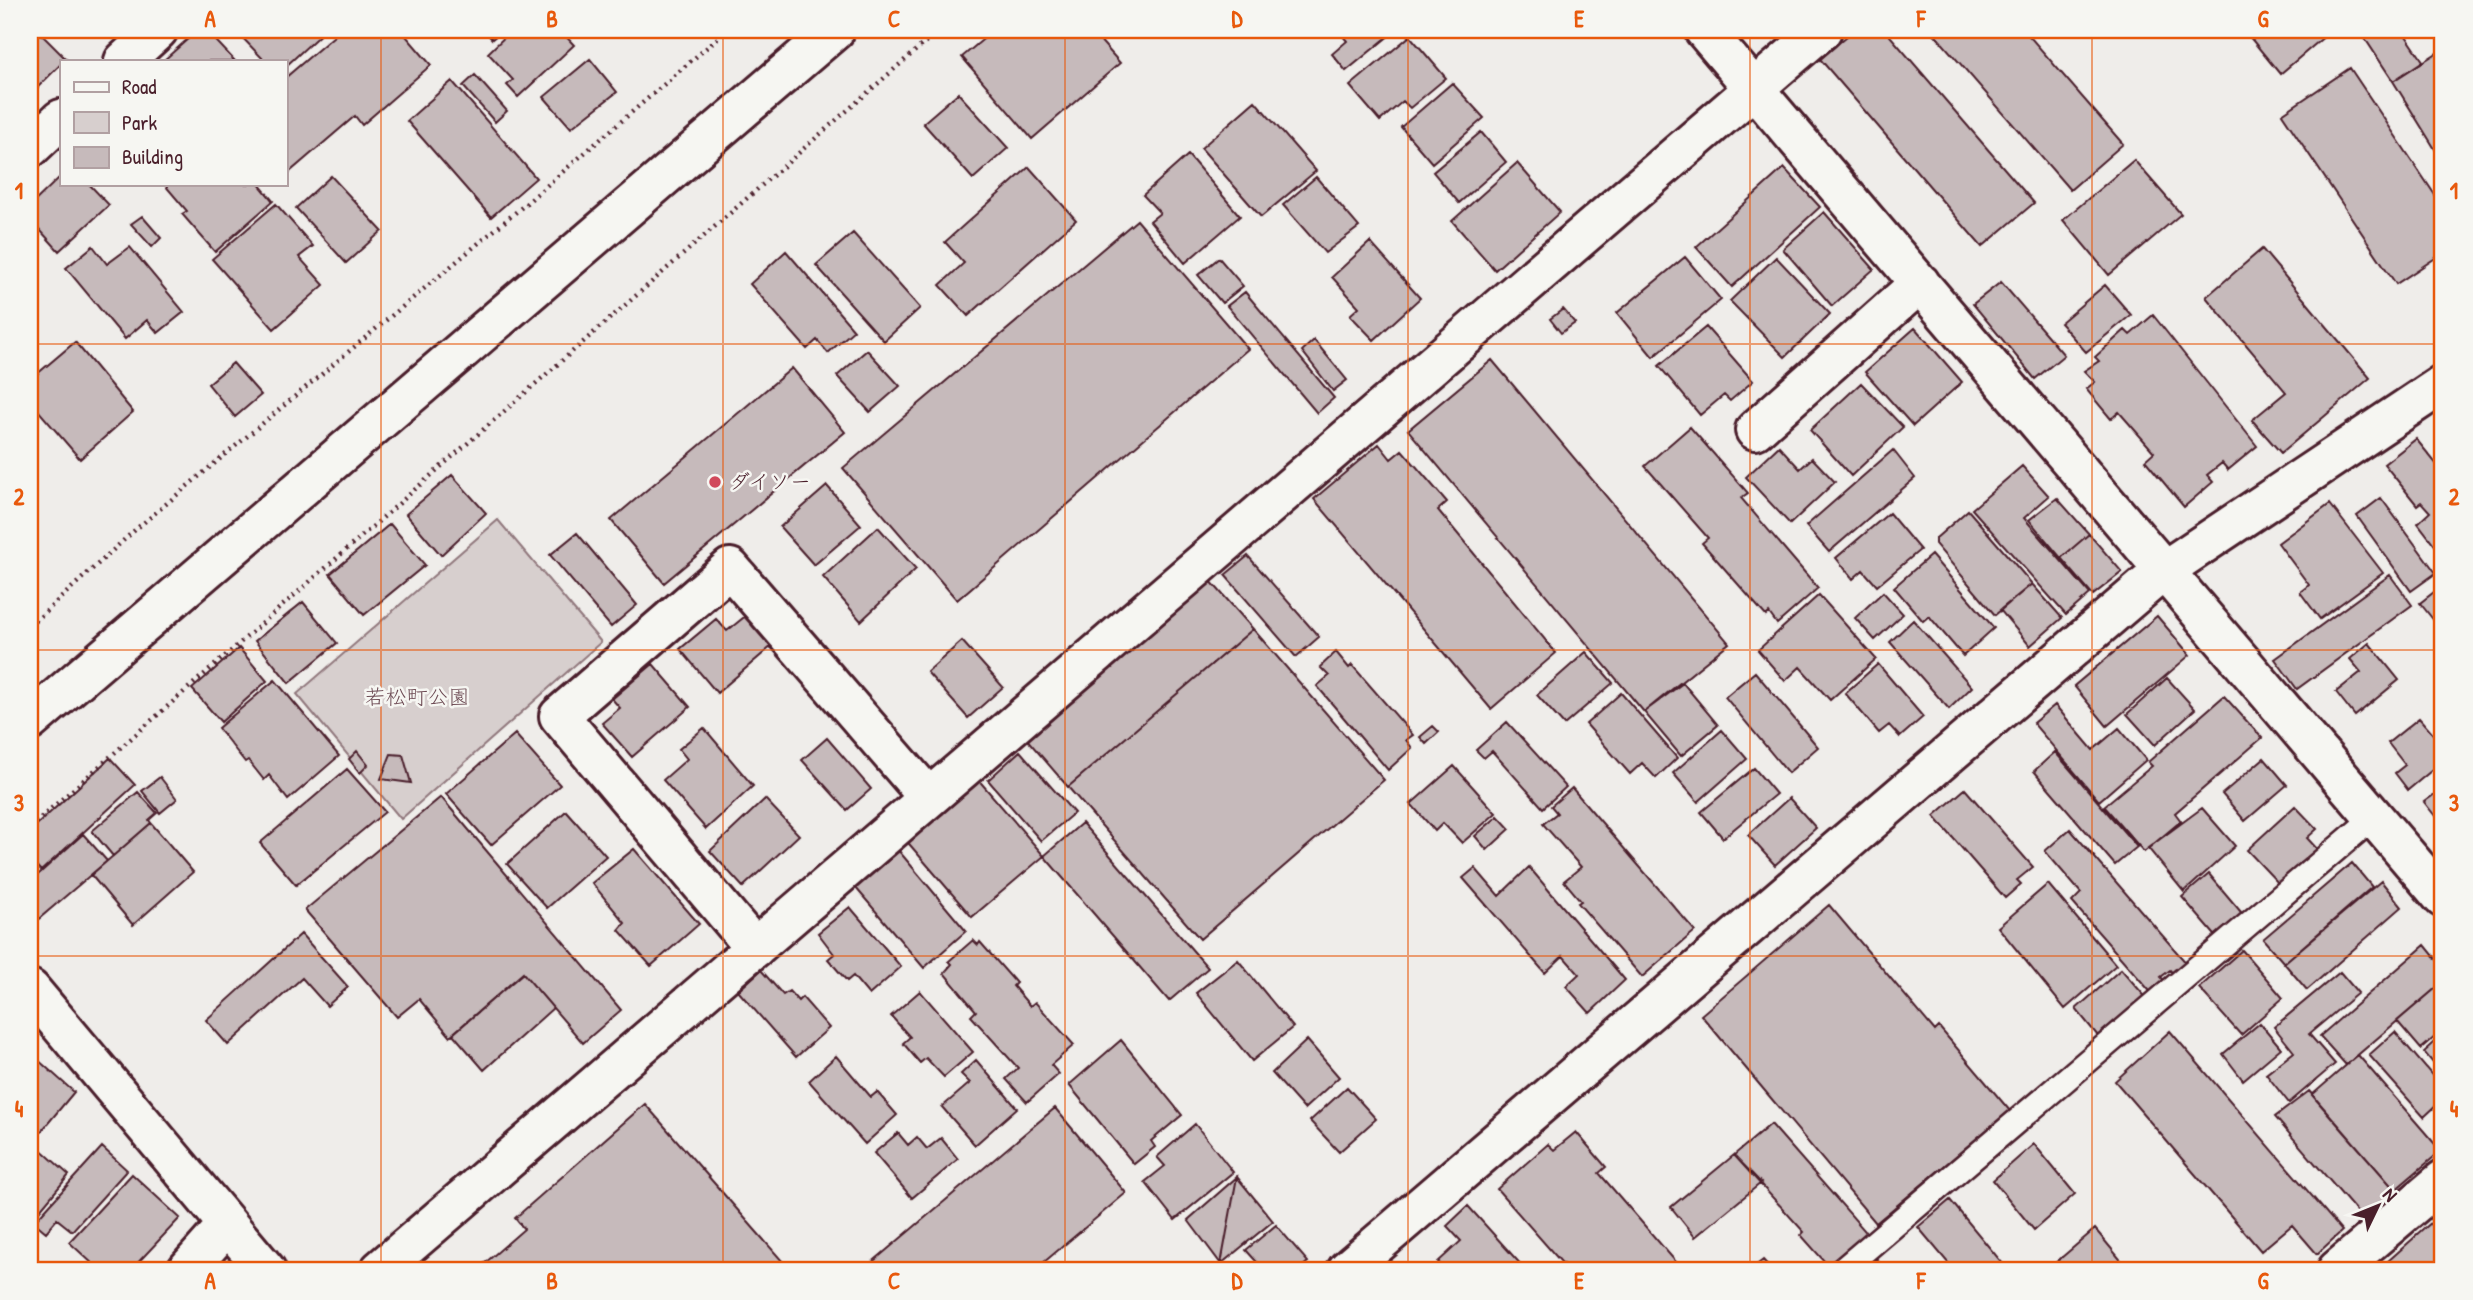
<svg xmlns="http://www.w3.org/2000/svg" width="2473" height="1300" font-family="'Patrick Hand','Klee One',sans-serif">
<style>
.green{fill:#d7cfce;stroke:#90777c;stroke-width:2}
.building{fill:#c6babb;stroke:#4a1f2b;stroke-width:2}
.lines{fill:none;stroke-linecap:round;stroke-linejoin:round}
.service-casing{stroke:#4a1f2b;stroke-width:28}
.minor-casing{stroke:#4a1f2b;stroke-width:44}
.tertiary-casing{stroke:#4a1f2b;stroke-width:44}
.path{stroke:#4a1f2b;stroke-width:4.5;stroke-dasharray:2 5;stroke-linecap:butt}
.service{stroke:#f6f6f2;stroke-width:23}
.minor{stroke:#f6f6f2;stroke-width:38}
.tertiary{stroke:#f6f6f2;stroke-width:38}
.grid{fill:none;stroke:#e8590c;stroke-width:2;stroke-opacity:0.55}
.poi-dot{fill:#d1495b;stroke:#f6f6f2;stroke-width:2.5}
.labels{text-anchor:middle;stroke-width:5;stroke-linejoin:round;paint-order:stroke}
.poi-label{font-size:21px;fill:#4a1f2b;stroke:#f6f6f2;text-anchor:start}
.park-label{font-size:21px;fill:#6d4b54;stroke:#f6f6f2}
.neatline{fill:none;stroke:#e8590c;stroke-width:2.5}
.grid-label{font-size:23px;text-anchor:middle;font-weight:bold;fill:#e8590c}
</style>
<rect width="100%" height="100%" fill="#efedea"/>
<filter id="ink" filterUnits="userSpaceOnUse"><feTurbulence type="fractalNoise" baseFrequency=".0143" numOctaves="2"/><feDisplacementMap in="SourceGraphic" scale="14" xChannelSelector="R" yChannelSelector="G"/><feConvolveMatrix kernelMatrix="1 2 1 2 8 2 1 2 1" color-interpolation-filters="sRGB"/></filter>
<g filter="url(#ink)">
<path class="green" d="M498 520 601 642 401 819 297 694Z"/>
<path class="building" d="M30 30H37L66 59 30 95Z
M198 30H206L235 61H163Z
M235 30H325L285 67V61H265Z
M341 30H401L431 65 362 125 355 116 285 176V78Z
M484 30H503L492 39Z
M512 30H560L574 45 518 97 507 85 513 80 488 53Z
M994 30H1091L1120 63 1032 139 962 57Z
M1338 30H1396L1346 71 1332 54 1347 41Z
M1747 30H1766L1755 39Z
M1854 30H1885L2034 203 1982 247 1820 59Z
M1931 30H2024L2123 144 2070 190Z
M2244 30H2332L2280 74Z
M2375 30H2402L2423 61 2393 81 2364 37Z
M1410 36 1446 78 1410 108 1403 101 1380 121 1350 86Z
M2443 49V162L2393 81Z
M590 59 617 92 571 128 544 97Z
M2350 68 2443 207V253L2396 284 2282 114Z
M475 75 507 111 495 122 463 86Z
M452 81 536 178 491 217 407 121Z
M1452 83 1484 118 1432 163 1401 127Z
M958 93 1008 148 973 179 923 123Z
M1255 101 1316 171 1261 217 1201 148Z
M1481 132 1506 162 1459 203 1433 172Z
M1188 155 1240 216 1185 263 1150 221 1160 213 1143 195Z
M2134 160 2181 214 2109 275 2063 220Z
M1517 163 1560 212 1495 270 1452 221Z
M1029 167 1076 220 968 316 940 285 964 263 945 242Z
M1784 168 1820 207 1732 287 1696 247Z
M61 176V184H89L109 205 59 251 30 219V206Z
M331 176 382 231 346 263 296 208Z
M1316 177 1359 227 1325 253 1283 205Z
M164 184H259L273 201 215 252 182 214 187 211Z
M276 204 313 246 299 257 324 285 274 329 212 259Z
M1824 212 1874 269 1832 306 1783 249Z
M142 216 161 238 152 247 131 224Z
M1137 220 1248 349 957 600 843 468Z
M853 233 920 308 884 341 816 265Z
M1370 242 1420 298 1374 340 1350 315 1359 307 1332 277Z
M93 246 107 264 130 247 184 312 158 333 147 320 125 339 66 268Z
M2262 249 2370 378 2281 453 2252 420 2286 392 2206 297Z
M786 251 854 330 828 353 817 340 807 349 750 284Z
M1685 257 1721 300 1653 357 1617 313Z
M1776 257 1830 314 1785 357 1730 301Z
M1219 258 1243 286 1222 303 1198 275Z
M2001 282 2064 355 2035 379 1973 304Z
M2105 285 2131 315 2086 352 2060 323Z
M30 288 39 298 30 308Z
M1245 292 1334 398 1317 413 1227 306Z
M1563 309 1575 323 1561 333 1550 319Z
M2153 315 2257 446 2228 470 2222 463 2207 475 2213 482 2184 507 2145 460 2154 452 2119 412 2111 419 2086 389 2095 382 2084 371 2099 361 2095 357 2125 330 2130 335Z
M1706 327 1753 381 1730 401 1724 395 1700 415 1659 366Z
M1915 328 1962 382 1913 426 1865 372Z
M1314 340 1347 380 1333 391 1302 351Z
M75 342 133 412 80 459 30 401V380Z
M867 350 900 386 870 412 837 376Z
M1492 360 1729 643 1644 712 1408 430Z
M233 363 261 395 235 417 208 384Z
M792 368 845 432 664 583 611 520Z
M1861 383 1903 427 1851 476 1810 430Z
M1690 427 1748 493 1741 498 1818 588 1777 624 1769 613 1766 616 1702 543 1708 538 1645 466Z
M2416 439 2443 472V543L2437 548 2418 523 2430 512 2421 502 2417 505 2384 464Z
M1379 444 1391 459 1402 450 1447 502 1438 510 1556 653 1491 709 1314 499Z
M1779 446 1800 469 1812 458 1835 482 1790 524 1746 477Z
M1893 450 1915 478 1829 552 1806 526Z
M2022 466 2049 496 2024 518 2090 594 2066 615 1972 509Z
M452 475 486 513 441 555 406 514Z
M827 486 861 525 814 565 780 527Z
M2057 498 2089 534 2061 558 2029 520Z
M2381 498 2436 573 2411 591 2357 516Z
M2330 504 2383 573 2320 619 2300 592 2309 585 2278 543Z
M1968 510 2032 584 1995 615 1935 544V539Z
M1889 513 1920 550 1877 586 1863 570 1853 579 1836 558Z
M390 524 425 565 364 615 330 574Z
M878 527 916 569 861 621 823 577Z
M577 533 637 605 611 627 550 555Z
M2089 534 2122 572 2093 595 2061 558Z
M1931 555 1994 628 1963 656 1929 616 1923 621 1894 587Z
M1248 556 1319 637 1296 657 1225 575Z
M2390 575 2412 605 2297 689 2275 659Z
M1209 579 1253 629 1068 787 1025 737Z
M2032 584 2062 618 2030 646 2000 610Z
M2443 585V632L2420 603Z
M1883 592 1903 614 1875 640 1855 618Z
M1819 595 1876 659 1830 700 1800 667 1785 681 1758 650Z
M303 602 337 643 289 683 255 641Z
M748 614 773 645 717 693 680 649 716 619 727 631Z
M2157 616 2190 655 2107 726 2074 686Z
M1913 620 1972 687 1949 709 1890 642Z
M1253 629 1384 780 1200 939 1068 787Z
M962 641 1003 687 968 718 927 672Z
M2369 643 2399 680 2355 716 2336 692 2361 672 2350 659Z
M239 648 267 681 221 722 192 689Z
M1336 652 1349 668 1352 665 1413 735 1406 740 1412 748 1388 770 1317 686 1329 676 1320 667Z
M1586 652 1613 683 1564 725 1537 695Z
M653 664 690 707 632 757 602 723 620 708 612 699Z
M1878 664 1923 717 1900 737 1889 725 1879 733 1845 693Z
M1755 672 1818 747 1788 773 1725 697Z
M2167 678 2195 709 2155 745 2127 714Z
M275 680 339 756 288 800 269 775 264 780 248 760 245 762 218 728Z
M1683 683 1718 725 1681 756 1644 712Z
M1621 693 1677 758 1656 778 1642 763 1630 774 1586 724Z
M2224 696 2262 738 2175 813 2181 821 2144 852 2104 806 2152 766 2148 762Z
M2055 705 2093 750 2119 728 2146 760 2099 801 2033 723Z
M2419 718 2438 740 2443 735V761L2408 790 2395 773 2405 765 2388 743Z
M1507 722 1566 787 1543 808 1492 751 1484 758 1476 750Z
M1433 726 1439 732 1426 744 1420 737Z
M704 728 753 786 706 829 663 780 687 759 679 749Z
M1722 730 1747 759 1698 802 1673 773Z
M515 734 560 785 491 845 446 794Z
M827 738 871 789 847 810 802 760Z
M357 751 368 765 360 773 349 759Z
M1020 751 1074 813 1041 841 988 780Z
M2055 752 2137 847 2115 865 2034 771Z
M391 754 403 755 411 783 381 779Z
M110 758 135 785 41 871 30 859V831Z
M2264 758 2287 785 2245 821 2222 794Z
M1454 766 1496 813 1462 843 1443 823 1435 831 1411 804Z
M1754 768 1776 794 1723 838 1701 812Z
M347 769 385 812 296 885 260 843Z
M160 777 177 799 160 813 142 791Z
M976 777 1044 856 972 917 904 838Z
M1572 788 1695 931 1642 977 1578 903 1581 901 1564 881 1581 867 1543 824 1557 813 1551 806Z
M2443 788V826L2424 802Z
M1965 789 2033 867 2017 880 2021 884 2005 898 1934 816Z
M138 792 157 813 149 820 151 823 113 856 92 831Z
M441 797 621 1010 583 1043 523 973 450 1036 419 999 397 1017 305 910Z
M1789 798 1816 828 1775 865 1748 835Z
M765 799 799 835 743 887 710 851Z
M2295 806 2317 829 2307 838 2319 851 2281 886 2247 850Z
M2202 808 2235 846 2184 892 2148 848Z
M566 811 606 856 547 908 507 864Z
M1498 816 1510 829 1487 850 1475 836Z
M151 823 193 872 133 925 91 875Z
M1082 823 1208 968 1169 1001 1044 856Z
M2070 829 2188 965 2176 977 2170 970 2161 977 2168 985 2155 997 2072 902 2081 893 2045 851Z
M83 834 107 861 34 923 30 918V882Z
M893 844 966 931 924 968 850 881Z
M634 849 699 924 651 966 619 930 625 923 592 883Z
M2352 863 2372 887 2284 963 2263 939Z
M1529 867 1625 980 1590 1013 1566 986 1579 974 1563 956 1545 973 1463 878 1475 868 1499 896Z
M2209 874 2246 918 2220 941 2182 897Z
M2381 881 2402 907 2307 990 2284 963Z
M2048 884 2116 965 2065 1009 1998 927Z
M1829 905 1935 1031 1939 1027 2010 1111 1876 1223 1701 1015Z
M850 907 901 967 869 995 853 976 847 981 828 959 834 954 818 933Z
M301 934 348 987 327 1006 302 978 228 1045 206 1020Z
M973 940 978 945 980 942 1016 983 1013 986 1030 1006 1035 1002 1074 1045 1051 1065 1059 1074 1027 1102 1006 1079 1018 1068 971 1016 976 1011 944 973 952 964 949 961Z
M2425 945 2443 967V982L2346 1065 2320 1036Z
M2242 950 2283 998 2241 1035 2199 988Z
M1238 960 1293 1027 1252 1061 1196 993Z
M2121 969 2149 1001 2102 1041 2076 1009Z
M761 970 783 995 789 991 798 1001 802 997 829 1028 796 1057 738 991Z
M2340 972 2358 993 2309 1034 2335 1064 2289 1103 2266 1074 2294 1052 2274 1027Z
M523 973 553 1008 484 1070 453 1034Z
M2443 982V1030L2421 1049 2397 1021Z
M920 991 973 1052 944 1077 926 1058 920 1063 903 1043 910 1037 891 1016Z
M2260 1023 2281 1048 2243 1080 2223 1054Z
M2170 1031 2342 1231 2317 1254 2292 1225 2261 1251 2115 1081Z
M2395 1032 2443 1088V1110L2438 1104 2424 1117 2369 1055Z
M2443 1035V1075L2424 1052Z
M1121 1040 1182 1115 1151 1141 1155 1147 1134 1164 1069 1085Z
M1307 1040 1339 1077 1304 1109 1272 1073Z
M2358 1055 2441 1151 2395 1190 2312 1095Z
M836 1056 871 1097 877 1092 897 1115 865 1144 809 1081Z
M37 1059 74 1092 30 1145V1068Z
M976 1060 1017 1108 975 1145 942 1107 970 1083 961 1074Z
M1347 1087 1376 1119 1339 1152 1310 1121Z
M2309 1091 2395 1190 2362 1218 2275 1117Z
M645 1104 790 1270H477L524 1229 515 1218Z
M1055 1108 1126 1193 1037 1268 1039 1270H863Z
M1195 1124 1233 1172 1175 1220 1145 1182 1165 1166 1157 1157Z
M1771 1124 1872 1239 1832 1270 1801 1235 1804 1232 1734 1155Z
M1576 1132 1606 1167 1599 1173 1683 1270H1568L1497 1189 1548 1144 1554 1150Z
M898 1133 908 1145 917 1137 927 1149 941 1138 958 1159 912 1198 874 1153Z
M2034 1144 2075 1194 2034 1230 1993 1180Z
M38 1147 69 1175 30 1222V1157Z
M102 1147 127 1170 72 1231 57 1219 46 1232 34 1222Z
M1734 1155 1761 1183 1695 1237 1671 1207Z
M132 1174 180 1218 131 1270H89L94 1265 69 1242Z
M1237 1177 1221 1264 1188 1220Z
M1237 1177 1273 1221 1221 1264Z
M1950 1200 2008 1270H1954L1918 1227Z
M1468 1206 1524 1268 1522 1270H1445L1438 1262 1461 1241 1447 1226Z
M2443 1212V1270H2378Z
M1276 1225 1308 1262 1298 1270H1264L1246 1250Z
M2095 1229 2129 1270H2060L2054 1264Z
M1877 1259 1886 1270H1864Z
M1763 1260 1772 1270H1750Z
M221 1263 229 1270H215Z"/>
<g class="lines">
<defs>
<path id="service" d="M1842 1270 2373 818"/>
<path id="minor" d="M1704 30 2443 898
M124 61 158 30
M30 148 61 119
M1755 430 1920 283
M755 948 559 716 730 568 929 798
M30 989 266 1270
M187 1270 227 1225
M380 1270 1822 30
M1347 1270 2163 571 2443 384
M2337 1270 2443 1180"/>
<path id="tertiary" d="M30 721 835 30"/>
</defs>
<use href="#service" class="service-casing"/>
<use href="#minor" class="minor-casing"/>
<use href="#tertiary" class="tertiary-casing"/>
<path class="path" d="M30 626 136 529 522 207 727 30
M30 827 939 30"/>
<use href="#service" class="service"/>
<use href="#minor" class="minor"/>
<use href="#tertiary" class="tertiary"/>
</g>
</g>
<path class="grid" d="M381 30V1270M723 30V1270M1065 30V1270M1408 30V1270M1750 30V1270M2092 30V1270M30 344H2443M30 650H2443M30 956H2443"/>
<circle class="poi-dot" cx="715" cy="482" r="7"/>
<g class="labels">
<g class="poi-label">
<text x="729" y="489">ダイソー</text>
</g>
<g class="park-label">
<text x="417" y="704">若松町公園</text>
</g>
</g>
<rect width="2473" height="1300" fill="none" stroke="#f6f6f2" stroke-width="77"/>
<rect x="60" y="60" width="228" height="126" fill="#f6f6f2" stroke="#b1a0a2" stroke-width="2"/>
<rect x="74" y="82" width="35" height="10" fill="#f6f6f2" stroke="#b1a0a2" stroke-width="2"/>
<text x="122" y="94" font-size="21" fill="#4a1f2b">Road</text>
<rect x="74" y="112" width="35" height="21" fill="#d7cfce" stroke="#b1a0a2" stroke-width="2"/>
<text x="122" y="130" font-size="21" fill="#4a1f2b">Park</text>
<rect x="74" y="147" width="35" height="21" fill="#c6babb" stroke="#b1a0a2" stroke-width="2"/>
<text x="122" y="164" font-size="21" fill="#4a1f2b">Building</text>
<g transform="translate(2378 1206) rotate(47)" stroke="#f6f6f2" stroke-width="5" paint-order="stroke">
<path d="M0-5L12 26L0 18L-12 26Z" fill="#4a1f2b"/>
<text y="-10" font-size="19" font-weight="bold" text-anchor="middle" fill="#4a1f2b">N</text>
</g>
<rect x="38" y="38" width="2396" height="1224" class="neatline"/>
<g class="grid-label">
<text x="210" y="27">A</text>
<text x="552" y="27">B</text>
<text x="894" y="27">C</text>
<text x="1237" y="27">D</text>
<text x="1579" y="27">E</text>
<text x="1921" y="27">F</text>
<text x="2263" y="27">G</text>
<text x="19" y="199">1</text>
<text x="2454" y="199">1</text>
<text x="19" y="505">2</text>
<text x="2454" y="505">2</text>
<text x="19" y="811">3</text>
<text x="2454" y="811">3</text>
<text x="19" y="1117">4</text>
<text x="2454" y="1117">4</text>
<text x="210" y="1289">A</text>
<text x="552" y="1289">B</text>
<text x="894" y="1289">C</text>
<text x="1237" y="1289">D</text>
<text x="1579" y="1289">E</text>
<text x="1921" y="1289">F</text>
<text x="2263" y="1289">G</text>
</g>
</svg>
